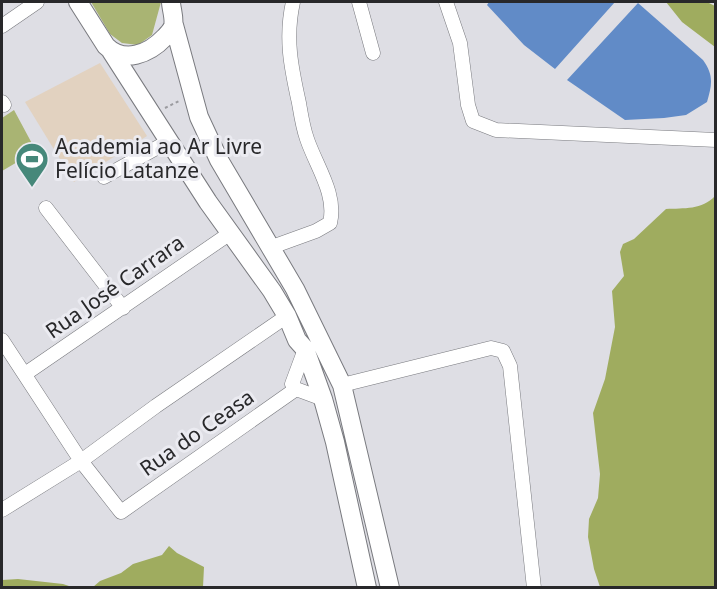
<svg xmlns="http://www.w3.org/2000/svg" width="717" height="589" font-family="'Noto Sans',sans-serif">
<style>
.education{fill:#e2d2c0}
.green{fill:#a9b473}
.forest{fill:#9fac5f}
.water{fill:#618bc7}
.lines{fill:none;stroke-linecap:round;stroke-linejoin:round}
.minor-casing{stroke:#797a7f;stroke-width:15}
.major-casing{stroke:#797a7f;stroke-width:20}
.path{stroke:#9b9b9f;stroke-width:2;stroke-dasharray:3 3;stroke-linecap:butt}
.minor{stroke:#fff;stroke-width:14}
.major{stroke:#fff;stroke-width:18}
.labels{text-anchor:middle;stroke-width:6;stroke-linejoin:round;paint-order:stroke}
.poi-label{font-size:21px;fill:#28282a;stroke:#ebebf1;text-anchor:start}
.street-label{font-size:21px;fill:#28282a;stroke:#ebebf1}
</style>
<rect width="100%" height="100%" fill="#dedee4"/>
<path class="education" d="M100 63 147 136 74 182 25 102Z"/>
<path class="green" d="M91 2H161L152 35 138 45 122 43 110 34Z
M14 110 36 151 2 171V118Z"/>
<path class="forest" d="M666 2H707L715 6V47L682 22Z
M715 196V587H600L594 569 588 537 589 519 598 498 600 474 593 413 605 379 615 327 612 291 624 276 620 252 623 244 634 239 666 209C684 208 702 210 715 196Z
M169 546 177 553 204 567 203 587H93L100 581 121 573 133 564 162 555Z
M18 579 63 584 72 587H2V580Z"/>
<path class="water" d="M489 2H615L555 69 524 45 487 5Z
M638 3 703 60C714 75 712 85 707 102L686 115 664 118 625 120 567 80Z"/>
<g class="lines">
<defs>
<path id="minor" d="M359 2 373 53
M446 2 460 43 468 105 473 121 496 130 716 140
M2 26 37 2
M2 102 4 105
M104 177 169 141
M46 208 123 308
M269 248 316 231 330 223C337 194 316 166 307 139 303 128 301 115 299 103 291 67 285 38 293 2
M2 340 81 461 121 512 296 389
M305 349 292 384 296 389 323 399
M25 374 229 234
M342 385 491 348 503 351 510 366 534 588
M2 510 81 461 156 406 287 316"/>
<path id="major" d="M78 2 106 46C124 64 149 54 165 37 168 34 172 29 173 26 175 19 171 8 171 2
M174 25 199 117 219 160 295 289 342 385 390 588
M111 51 208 202 272 291 287 316 297 340 305 349 323 399 335 442 367 588"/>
</defs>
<use href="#minor" class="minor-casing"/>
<use href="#major" class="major-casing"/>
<path class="path" d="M165 108 179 101"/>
<use href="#minor" class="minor"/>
<use href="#major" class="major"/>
</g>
<defs>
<symbol id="stadium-pin" viewBox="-11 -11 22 30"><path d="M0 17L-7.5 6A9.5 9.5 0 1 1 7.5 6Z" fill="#46887a" stroke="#ebebf1"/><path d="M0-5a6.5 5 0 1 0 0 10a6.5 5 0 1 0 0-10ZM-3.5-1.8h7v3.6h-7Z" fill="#fff"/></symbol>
</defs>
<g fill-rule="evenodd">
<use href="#stadium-pin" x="13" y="140" width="38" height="52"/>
</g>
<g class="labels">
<g class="poi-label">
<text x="55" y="154">Academia ao Ar Livre<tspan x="55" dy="24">Felício Latanze</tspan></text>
</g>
<g class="street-label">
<text transform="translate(115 287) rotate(-35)" y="7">Rua José Carrara</text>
<text transform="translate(197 433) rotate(-35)" y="7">Rua do Ceasa</text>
</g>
</g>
<rect width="717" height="589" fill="none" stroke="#28282a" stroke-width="6"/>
</svg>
